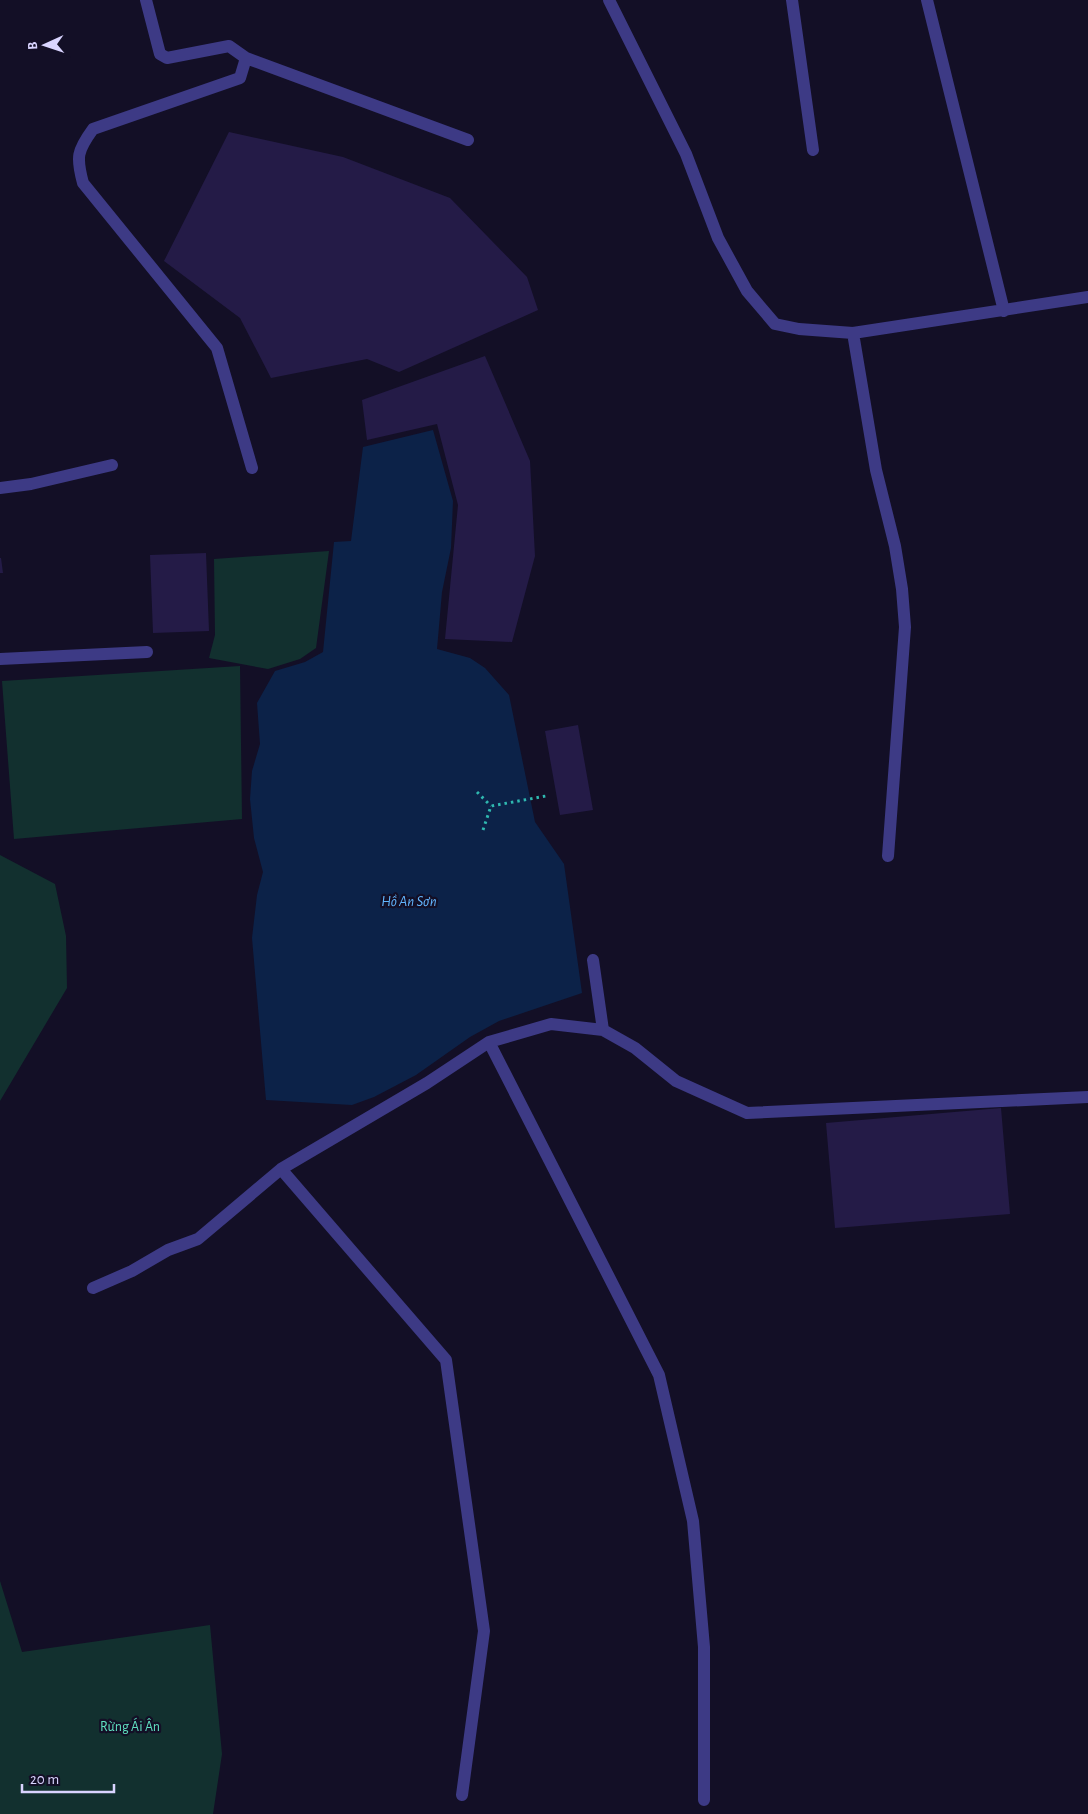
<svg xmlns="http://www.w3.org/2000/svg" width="1088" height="1814" font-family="'Alegreya Sans',sans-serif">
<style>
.green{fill:#12302f}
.water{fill:#0c2248}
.building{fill:#241b47}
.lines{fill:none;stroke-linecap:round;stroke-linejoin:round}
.path{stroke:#2fb8b0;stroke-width:3;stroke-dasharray:2.5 4;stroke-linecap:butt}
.minor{stroke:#3d3a85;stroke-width:12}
.labels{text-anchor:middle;stroke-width:4.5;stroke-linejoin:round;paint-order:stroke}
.park-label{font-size:14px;fill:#5fe0c0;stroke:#130f26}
.water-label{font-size:15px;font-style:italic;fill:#62b6ff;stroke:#130f26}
</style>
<rect width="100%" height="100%" fill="#130f26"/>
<path class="green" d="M329 551 316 648 300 659 268 669 209 658 215 635 214 559Z
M240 666 242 819 14 839 2 681Z
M0 855 55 884 66 936 67 988 0 1101Z
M0 1581 22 1652 210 1625 222 1754 213 1814H0Z"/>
<path class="water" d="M433 430 453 501 451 548 442 592 437 649 470 658 485 668 509 695 535 822 564 864 582 993 499 1021 470 1037 416 1075 374 1097 352 1105 266 1100 252 938 257 895 263 872 254 838 250 799 252 771 260 744 257 703 275 671 305 662 323 652 334 542 351 541 363 447Z"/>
<path class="building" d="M229 132 343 157 450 198 527 277 538 310 399 372 367 359 271 378 240 318 164 261Z
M485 356 530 461 535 556 512 642 445 639 458 505 437 424 367 440 362 400Z
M206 553 209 631 153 633 150 555Z
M0 558H1L3 573H0Z
M578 725 593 810 560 815 545 731Z
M1001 1108 1010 1214 835 1228 826 1123Z"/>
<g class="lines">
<path class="path" d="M477 792 491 806
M483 830 491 806 546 796"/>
<path class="minor" d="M146 0 160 54 167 58 229 46 246 58 240 78 93 129C77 151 76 157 83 183L217 348 252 468
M609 0 686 154 718 238 747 291 775 324 799 329 853 333
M792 0 813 150
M927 0 1004 311
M246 58 468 140
M0 488 31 484 112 465
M0 659 147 652
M888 856 905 627 902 589 895 546 876 470 853 333 1088 297
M593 960 603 1030
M489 1042 659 1375 693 1521 704 1647V1800
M281 1169 446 1360 484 1631 462 1795
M93 1288 132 1271 168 1250 198 1239 281 1169 427 1083 489 1042 551 1024 603 1030 635 1048 676 1081 747 1113 1088 1097"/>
</g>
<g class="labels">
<g class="park-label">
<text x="130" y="1731">Rừng Ái Ân</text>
</g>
<g class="water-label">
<text x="409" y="906">Hồ An Sơn</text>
</g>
</g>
<g transform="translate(45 45) rotate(267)" stroke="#130f26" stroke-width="4" paint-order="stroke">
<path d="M0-4L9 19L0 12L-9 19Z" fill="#d9d4ff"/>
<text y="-8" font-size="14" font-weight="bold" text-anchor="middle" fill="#d9d4ff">B</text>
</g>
<path d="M22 1784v8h92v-8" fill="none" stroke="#d9d4ff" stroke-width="2.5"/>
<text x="30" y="1784" font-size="15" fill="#d9d4ff" stroke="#130f26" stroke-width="4" paint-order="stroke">20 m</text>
</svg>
